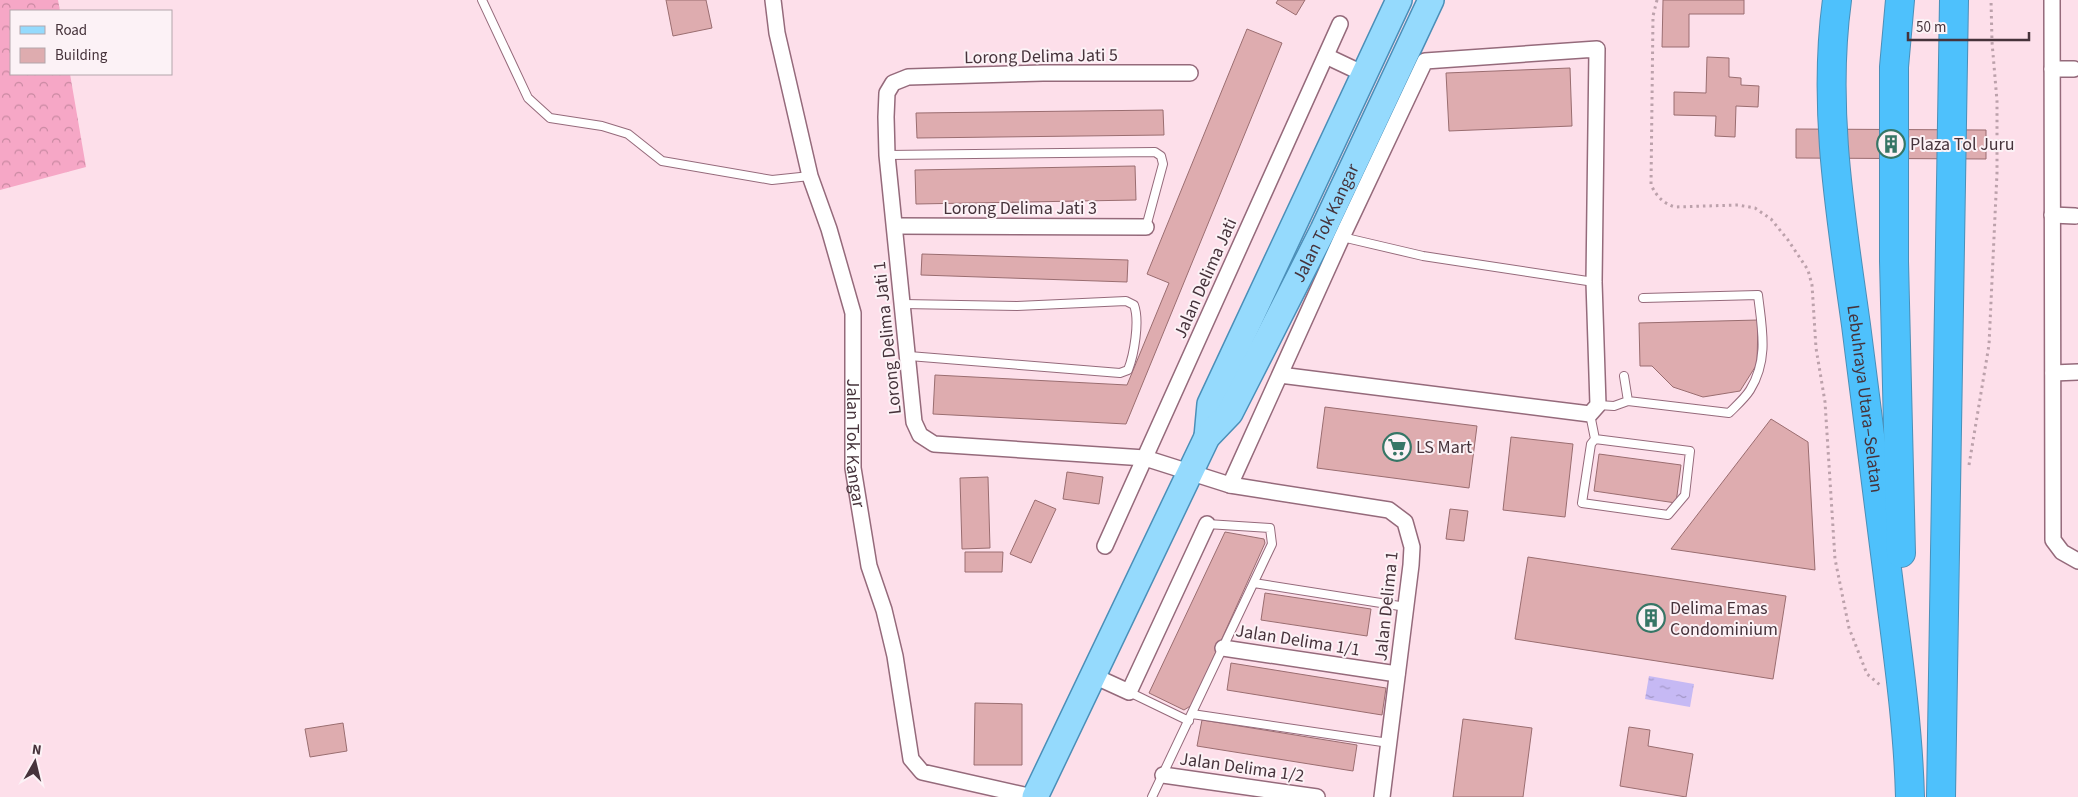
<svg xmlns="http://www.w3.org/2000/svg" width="2078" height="797" font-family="'Source Sans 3',sans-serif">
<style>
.forest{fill:url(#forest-crowns)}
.water{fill:url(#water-ripples)}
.building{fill:#deacaf;stroke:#9a6d70}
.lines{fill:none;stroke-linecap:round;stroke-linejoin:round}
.lane-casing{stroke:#956a7b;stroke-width:10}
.street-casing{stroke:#956a7b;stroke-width:18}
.primary-casing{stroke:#4b8fb8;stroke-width:28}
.highway-casing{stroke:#4b8fb8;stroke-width:30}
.path{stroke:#bca1ab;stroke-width:3;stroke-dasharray:2.5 4;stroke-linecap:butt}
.lane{stroke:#fff;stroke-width:8}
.street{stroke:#fff;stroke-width:15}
.primary{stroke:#95dafd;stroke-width:25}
.highway{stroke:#4ec1fc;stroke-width:28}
.labels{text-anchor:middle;stroke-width:4;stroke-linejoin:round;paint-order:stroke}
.street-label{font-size:18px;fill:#46333b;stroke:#fcf2f6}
.poi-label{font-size:18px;fill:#46333b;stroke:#fcf2f6;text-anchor:start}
</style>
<defs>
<pattern id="forest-crowns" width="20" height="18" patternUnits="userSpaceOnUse" patternTransform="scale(1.25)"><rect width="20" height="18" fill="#f6a7c6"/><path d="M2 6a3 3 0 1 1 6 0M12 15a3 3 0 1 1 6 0" fill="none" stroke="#c989a2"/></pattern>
<pattern id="water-ripples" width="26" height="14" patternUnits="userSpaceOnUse" patternTransform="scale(1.25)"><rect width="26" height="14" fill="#c6b9f4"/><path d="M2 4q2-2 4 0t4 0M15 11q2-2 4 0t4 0" fill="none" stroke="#a397c7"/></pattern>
</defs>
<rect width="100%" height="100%" fill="#fddfea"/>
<path class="forest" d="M0 0H58L60 11H11V74H70L86 167 0 190Z"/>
<path class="water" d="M1649 676 1694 684 1690 707 1645 699Z"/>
<path class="building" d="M666 0H706L712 28 673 36Z
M1278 0H1305L1296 15 1276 3Z
M1663 0H1744V14H1689V47H1662Z
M1247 29 1282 43 1126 424 933 414 935 375 1127 385 1169 283 1147 274Z
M1707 57 1729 58V77L1741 78V85L1759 86 1758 107 1736 106 1735 137 1715 136 1716 116 1674 115V92L1706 93Z
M1570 68 1572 126 1449 131 1446 73Z
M1163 110 1164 135 917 138 916 113Z
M1796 129 1986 130V159L1796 158Z
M1135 166 1136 200 916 204 915 170Z
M922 254 1128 260 1127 282 921 275Z
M1758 320 1757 364 1740 391 1703 397 1673 387 1652 366H1640L1639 323Z
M1325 407 1477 426 1469 488 1317 468Z
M1771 419 1808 442 1815 570 1671 549Z
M1511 437 1573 444 1565 517 1503 510Z
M1599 454 1681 465 1676 503 1594 491Z
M1067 472 1103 477 1099 504 1063 499Z
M988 477 990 548 962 549 960 478Z
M1035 500 1056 509 1031 563 1010 554Z
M1450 509 1468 511 1464 541 1446 539Z
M1225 532 1264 539 1265 543 1192 705 1184 710 1149 693Z
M965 552H1003L1002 572H965Z
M1528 557 1786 596 1773 679 1515 639Z
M1265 593 1371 609 1367 636 1261 620Z
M1231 663 1386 688 1382 715 1227 690Z
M975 703 1022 704V765H974Z
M1463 719 1532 728 1523 797H1453Z
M1202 720 1357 745 1353 771 1197 746Z
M343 723 347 751 310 757 305 729Z
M1629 727 1650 730 1648 746 1693 754 1686 797 1620 786Z"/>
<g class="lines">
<defs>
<path id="lane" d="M482 0 528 98 550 118 602 126 628 134 662 161 772 180 810 176
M887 155 1155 152 1161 156 1163 164 1146 227
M1342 237 1423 256 1594 282
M903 304 1017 306 1126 301 1134 305C1140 321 1134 355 1128 370L1120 373 909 356
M1624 376 1628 401
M1598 405 1614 406 1628 401 1729 413C1736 406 1745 398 1750 390 1769 359 1762 329 1758 295L1643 298
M1590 414 1595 439 1690 451 1685 495 1668 515 1582 503 1591 444 1595 439
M1254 583 1406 607
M1129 692 1189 721
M1192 714 1389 743
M1152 797 1272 544 1270 528 1207 524"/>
<g id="street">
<path id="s1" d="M773 0 777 33 810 176 829 229 853 313V468L869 566 884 610 895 656 911 759 922 772 1033 797"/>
<path d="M2052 0 2053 540 2062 552 2078 561"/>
<path d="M1326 56 1364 74"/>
<path d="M2052 69H2074"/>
<path d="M1190 73H1043L908 77 893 83 887 93 886 117 887 155 914 422 920 435 934 444 1145 458 1230 485 1389 510 1405 522 1412 547 1411 565 1382 797"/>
<path d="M2052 215 2075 216"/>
<path d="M895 226 1146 227"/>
<path d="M2053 373 2078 372"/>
<path d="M1230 485 1342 237 1425 61 1597 49 1594 282 1598 405 1590 414 1280 375"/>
<path d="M1105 546 1340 24"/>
<path d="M1223 648 1397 674"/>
<path d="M1094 676 1129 692 1207 524"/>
<path d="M1163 775 1317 797"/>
</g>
<g id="primary">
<path d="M1207 437 1210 404 1399 0"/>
<path id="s2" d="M1035 797 1207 437 1230 413 1323 230 1431 0"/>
</g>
<g id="highway">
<path id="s3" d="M1837 0C1822 109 1841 217 1856 325 1867 409 1877 493 1888 577 1897 650 1908 723 1910 797"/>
<path d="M1900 0 1894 67V261L1901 553"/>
<path d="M1941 797 1954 0"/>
</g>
</defs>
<use href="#lane" class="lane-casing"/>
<use href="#street" class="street-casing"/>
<use href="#primary" class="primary-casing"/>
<use href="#highway" class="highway-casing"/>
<path class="path" d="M1657 0 1653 16 1651 185C1657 197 1663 203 1675 207L1738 205 1755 208 1771 219 1788 240 1808 270 1812 285 1816 348 1825 402 1835 559 1849 628 1867 674 1880 685
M1969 465 1989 345 1997 173V101L1992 42 1991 0"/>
<use href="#lane" class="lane"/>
<use href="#street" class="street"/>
<use href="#primary" class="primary"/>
<use href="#highway" class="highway"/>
</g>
<defs>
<symbol id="building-ring" viewBox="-11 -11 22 22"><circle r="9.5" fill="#fcf2f6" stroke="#367666" stroke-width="1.5"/><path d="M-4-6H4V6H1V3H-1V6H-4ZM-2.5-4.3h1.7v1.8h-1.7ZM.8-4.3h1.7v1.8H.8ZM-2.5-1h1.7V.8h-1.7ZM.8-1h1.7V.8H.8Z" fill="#367666"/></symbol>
<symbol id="supermarket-ring" viewBox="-11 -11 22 22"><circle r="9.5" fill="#fcf2f6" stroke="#367666" stroke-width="1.5"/><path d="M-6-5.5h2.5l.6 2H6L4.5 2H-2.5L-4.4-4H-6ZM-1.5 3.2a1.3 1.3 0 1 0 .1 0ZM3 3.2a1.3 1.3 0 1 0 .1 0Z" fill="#367666"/></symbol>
</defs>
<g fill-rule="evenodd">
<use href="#building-ring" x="1875" y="128" width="32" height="32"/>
<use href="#supermarket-ring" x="1381" y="431" width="32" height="32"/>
<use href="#building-ring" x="1635" y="602" width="32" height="32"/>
</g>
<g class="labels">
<g class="street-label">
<text transform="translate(1041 56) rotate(-1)" y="6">Lorong Delima Jati 5</text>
<text x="1020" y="214">Lorong Delima Jati 3</text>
<text dy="6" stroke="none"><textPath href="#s2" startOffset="645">Jalan Tok Kangar</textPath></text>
<text transform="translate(1205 278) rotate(-66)" y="6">Jalan Delima Jati</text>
<text transform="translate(887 338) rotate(-96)" y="6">Lorong Delima Jati 1</text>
<text dy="6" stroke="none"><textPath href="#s3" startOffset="401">Lebuhraya Utara–Selatan</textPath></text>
<text dy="6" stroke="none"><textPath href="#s1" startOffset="454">Jalan Tok Kangar</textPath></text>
<text transform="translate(1386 606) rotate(-84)" y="6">Jalan Delima 1</text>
<text transform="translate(1298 640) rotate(9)" y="6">Jalan Delima 1/1</text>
<text transform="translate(1242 767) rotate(8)" y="6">Jalan Delima 1/2</text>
</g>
<g class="poi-label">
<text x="1910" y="150">Plaza Tol Juru</text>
<text x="1416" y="453">LS Mart</text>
<text x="1670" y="614">Delima Emas<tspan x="1670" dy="21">Condominium</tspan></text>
</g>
</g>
<rect x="10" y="10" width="162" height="65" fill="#fcf2f6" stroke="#b3a6ab"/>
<rect x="20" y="26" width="25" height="8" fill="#95dafd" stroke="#b3a6ab"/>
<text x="55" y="35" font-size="15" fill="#46333b">Road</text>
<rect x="20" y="48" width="25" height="15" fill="#deacaf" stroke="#b3a6ab"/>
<text x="55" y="60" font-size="15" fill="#46333b">Building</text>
<g transform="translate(35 762) rotate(8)" stroke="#fcf2f6" stroke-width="4" paint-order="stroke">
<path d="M0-4L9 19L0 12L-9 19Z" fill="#46333b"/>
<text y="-8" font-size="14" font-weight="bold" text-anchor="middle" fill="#46333b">N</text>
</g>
<path d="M1908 32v8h121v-8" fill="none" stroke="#46333b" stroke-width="2.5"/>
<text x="1916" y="32" font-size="15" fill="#46333b" stroke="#fcf2f6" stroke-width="4" paint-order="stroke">50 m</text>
</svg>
